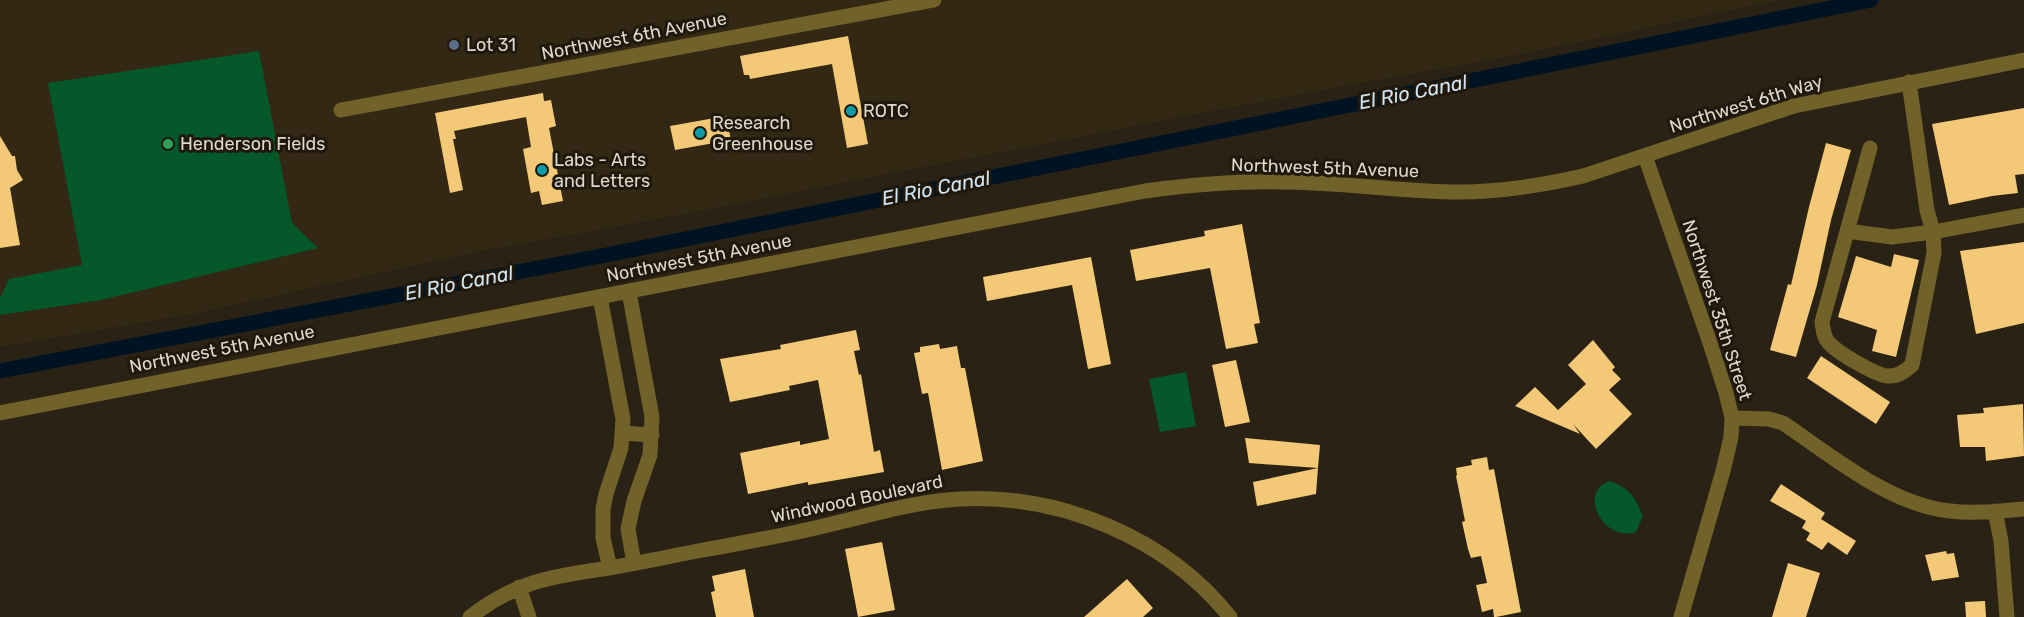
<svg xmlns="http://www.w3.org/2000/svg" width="2024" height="617" font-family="Rubik,sans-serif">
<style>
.built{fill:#332814}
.green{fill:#045829}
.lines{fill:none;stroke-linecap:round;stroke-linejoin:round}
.canal{stroke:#001323;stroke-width:15}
.building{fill:#f3c877}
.minor{stroke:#71622a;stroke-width:15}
.service-dot{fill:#5c6f8a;stroke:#20190b;stroke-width:2}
.culture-dot{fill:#0f9aa8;stroke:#20190b;stroke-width:2}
.leisure-dot{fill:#2e9e5b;stroke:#20190b;stroke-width:2}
.labels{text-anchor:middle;stroke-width:6;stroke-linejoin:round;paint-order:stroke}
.street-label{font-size:18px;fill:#ded9d0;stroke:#20190b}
.poi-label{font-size:18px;fill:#ded9d0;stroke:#20190b;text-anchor:start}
.water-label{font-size:20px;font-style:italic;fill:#d1e4f2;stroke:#20190b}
</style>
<rect width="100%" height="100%" fill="#2a2214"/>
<path class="built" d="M0 0H1779L1517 55 1321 90 626 225 481 251 192 314 0 347Z"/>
<path class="green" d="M259 51 292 223 318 248 101 300 0 315V298L9 279 82 265 48 83Z
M1186 372 1196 426 1160 432 1149 379Z
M1610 481C1632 490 1634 496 1643 516L1636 532C1603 543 1577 491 1610 481Z"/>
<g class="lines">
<path class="canal" d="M0 371 596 257 1871 0"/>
</g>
<path class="building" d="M848 36 868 144 847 148 832 64 750 79 749 75H744L740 56Z
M543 93 544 101 551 100 556 126 549 128 563 201 542 205 539 191 531 193 523 149 531 147 526 117 454 131 456 139H453L463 190 450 193 435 113Z
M2024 108V174L2015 175 2018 193 1992 196 1949 205 1932 124Z
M726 116 731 140 675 150 670 126Z
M0 136 12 156H15L17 170 23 180 10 188 20 245 0 248Z
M1826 143 1851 150 1831 220 1817 285 1796 357 1770 350 1788 284 1791 285 1809 207Z
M1242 224 1260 323 1254 324 1258 343 1226 349 1210 268 1136 281 1130 250 1205 236 1204 231Z
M2024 242V323L1976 334 1960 251Z
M1894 254 1919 260 1896 357 1872 351 1877 330 1838 317 1856 256 1891 267Z
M1091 257 1111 364 1088 369 1072 285 987 301 983 277Z
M856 330 860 350 854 351 859 375 861 374 874 452 880 450 884 472 808 485V482L748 494 740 453 800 441V445L829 439 818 380 789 386 790 390 730 402 720 359 781 349 780 345Z
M1593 340 1615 367 1612 370 1621 379 1609 390 1632 414 1596 449 1573 424 1580 434 1515 406 1535 387 1558 410 1586 384 1568 365Z
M939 344 940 349 957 346 961 368H965L983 461 942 470 928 393 922 394 914 353 920 352V347Z
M1821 356 1890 402 1876 424 1807 378Z
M1236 360 1250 422 1225 427 1212 365Z
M2023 404 2024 456 1986 461 1985 447H1960L1957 415 1984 413 1983 408Z
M1245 438 1320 445 1318 468 1249 463Z
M1487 457 1489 470 1494 469 1521 612 1496 617H1494L1493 609 1482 612 1476 585 1487 583 1481 556 1471 558 1468 549 1462 522 1465 521 1456 476 1457 475 1456 468 1472 465 1471 460Z
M1318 468 1316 494 1257 506 1253 482Z
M1781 484 1825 513 1821 519 1856 541 1847 555 1828 542 1822 550 1806 540 1810 533 1802 528 1806 521 1770 501Z
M882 542 895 610 858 617 845 549Z
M1946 551 1947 554 1954 553 1959 577 1932 581 1925 555Z
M1788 563 1820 573 1806 617H1772Z
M745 569 754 617H716L711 592 715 591 712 576Z
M1127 579 1153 608 1143 617H1084Z
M1985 601 1986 617H1966L1965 602Z"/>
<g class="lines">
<path class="minor" d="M341 110 934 0
M1870 148 1822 322C1823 330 1824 339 1830 344 1838 353 1876 375 1887 376 1898 377 1905 371 1912 365L1934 253 1933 232 1927 210 1909 82
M1645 156 1710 343 1726 393 1732 418 1731 437 1723 471 1681 617
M1847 231 1892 237 1933 232 2024 215
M629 292 652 417 650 455 634 501 628 529 634 563
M600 297 623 419 621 448 606 494 603 509V538L610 568
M0 413 1145 191C1190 185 1236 181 1282 182 1338 182 1395 191 1451 192 1496 193 1539 186 1583 176L1794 106 2024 60
M1732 418 1769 419 1783 423C1832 456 1890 505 1950 511 1974 514 1999 511 2024 509
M623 433 652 435
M1995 511 2001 541 2007 617
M519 587 529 617
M470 617C518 580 551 577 609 568 640 563 671 556 703 550 746 542 789 535 832 524 874 514 917 501 961 499 1061 494 1167 538 1230 617"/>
</g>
<circle class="service-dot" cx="454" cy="45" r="6"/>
<g class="culture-dot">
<circle cx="851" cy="111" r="6"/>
<circle cx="700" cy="133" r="6"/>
<circle cx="542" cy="170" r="6"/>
</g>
<circle class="leisure-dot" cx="168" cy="144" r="6"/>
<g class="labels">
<g class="street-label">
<text transform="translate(634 36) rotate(-11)" y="6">Northwest 6th Avenue</text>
<text transform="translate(1746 104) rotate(-17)" y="6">Northwest 6th Way</text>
<text transform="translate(1325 168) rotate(2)" y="6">Northwest 5th Avenue</text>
<text transform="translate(699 258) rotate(-11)" y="6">Northwest 5th Avenue</text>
<text transform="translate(1717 310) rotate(72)" y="6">Northwest 35th Street</text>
<text transform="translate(222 349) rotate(-11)" y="6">Northwest 5th Avenue</text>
<text transform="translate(857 499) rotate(-12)" y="6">Windwood Boulevard</text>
</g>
<g class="poi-label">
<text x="466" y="51">Lot 31</text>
<text x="863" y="117">ROTC</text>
<text x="712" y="129">Research<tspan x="712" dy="21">Greenhouse</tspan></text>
<text x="180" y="150">Henderson Fields</text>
<text x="554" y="166">Labs - Arts<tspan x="554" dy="21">and Letters</tspan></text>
</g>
<g class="water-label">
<text transform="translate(1413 92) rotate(-11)" y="7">El Rio Canal</text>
<text transform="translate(936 188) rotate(-11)" y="7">El Rio Canal</text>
<text transform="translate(459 283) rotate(-11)" y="7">El Rio Canal</text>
</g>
</g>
</svg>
